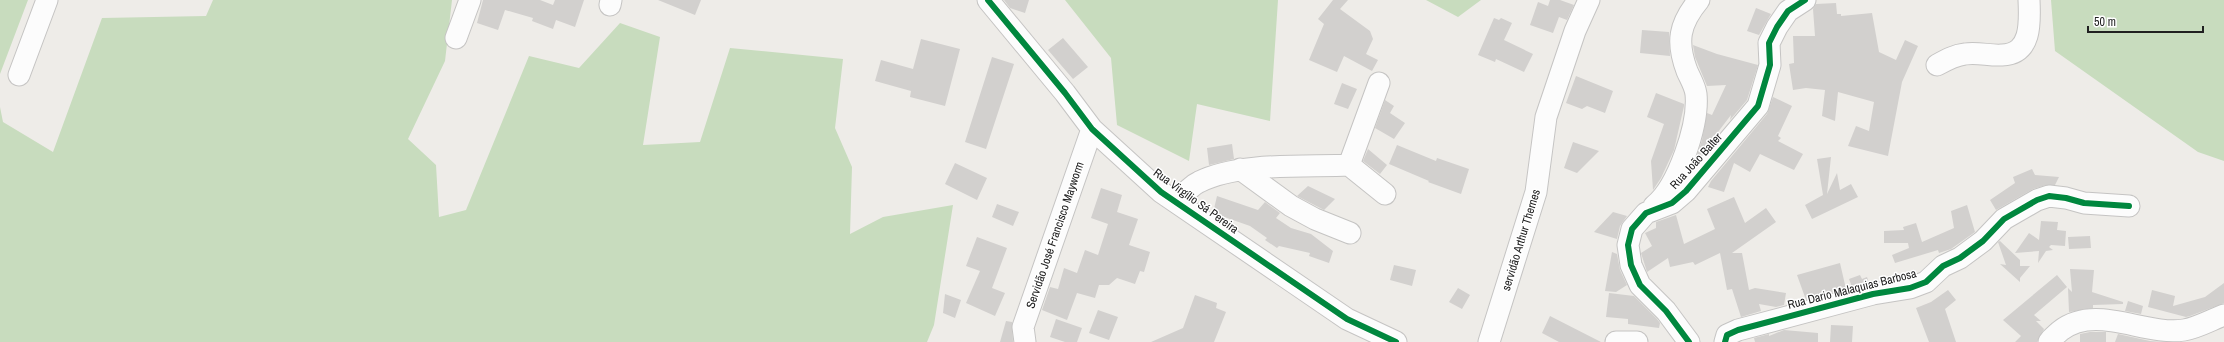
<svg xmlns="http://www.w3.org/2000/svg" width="2224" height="342" font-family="'Archivo Narrow',sans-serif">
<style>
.forest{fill:#c8dcbe}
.building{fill:#d2d0ce}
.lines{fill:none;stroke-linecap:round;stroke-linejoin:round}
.minor-casing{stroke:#c5c4c3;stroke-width:23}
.minor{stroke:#fcfcfc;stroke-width:21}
.cycleway-casing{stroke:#fff;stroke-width:8}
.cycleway{stroke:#00873e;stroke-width:6}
.labels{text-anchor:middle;stroke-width:3;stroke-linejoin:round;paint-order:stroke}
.street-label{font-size:12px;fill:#202020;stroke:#fff}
</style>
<rect width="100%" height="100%" fill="#eeece8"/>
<path class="forest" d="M0 0H28L0 74Z
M213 0H452L445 61 408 139 436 165 439 217 466 210 529 56 579 68 620 23 660 37 643 145 700 142 730 48 843 59 835 128 852 167 850 234 883 217 953 205 934 325 927 342H0V107L3 122 53 152 102 18 206 16Z
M1065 0H1278L1270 121 1197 104 1189 161 1117 125 1111 58Z
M1426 0H1481L1458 17Z
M2051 0H2224V161L2198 152 2055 51Z"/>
<path class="building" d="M483 0H540L553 5 555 0H584L575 27 556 20 553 29 532 21 533 18 505 10 498 30 477 23Z
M658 0H701L695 15Z
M1004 0H1029L1025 13 1010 8Z
M1333 0H1348L1340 9 1370 31 1373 39 1366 54 1378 60 1372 71 1344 56 1337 72 1309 60 1324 24 1318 19Z
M1550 0H1560L1574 5 1567 20 1559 17 1553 33 1530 25 1538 2 1548 6Z
M1836 3 1837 14H1841V16L1872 13 1879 52 1896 60 1905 40 1918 46 1902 82 1888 156 1848 146 1856 126 1869 131 1874 102 1838 92 1835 121 1822 116 1825 90 1806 88 1793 90 1789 64 1794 63 1793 36H1815L1813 9 1816 4Z
M1756 8 1771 14 1759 35 1747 31Z
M1494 18 1499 20 1501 18 1512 23 1504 40 1533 54 1524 72 1496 59 1495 62 1478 55Z
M1642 30 1669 32 1670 56 1640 53Z
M1063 38 1088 67 1073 79 1048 50Z
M921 39 960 49 945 106 910 97 911 91 875 81 881 60 913 69Z
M1693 45 1717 54 1758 65 1747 100 1730 120 1731 115 1695 162 1702 140 1707 113 1712 115 1726 85 1707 86 1695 57Z
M992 57 1014 64 986 149 965 142Z
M1576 76 1613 91 1605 113 1587 106 1582 109 1566 103Z
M1342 83 1357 89 1348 109 1334 104Z
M1656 93 1684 104V106L1674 150 1661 178 1653 190 1651 161 1664 124 1647 117Z
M1773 97 1792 106 1778 136 1781 138 1778 141 1803 154 1794 170 1760 154 1750 172 1734 163 1724 192 1708 187 1711 181 1767 114Z
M1385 100 1394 106 1390 113 1405 123 1394 139 1375 128Z
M1573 142 1599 151 1577 173 1564 168Z
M1232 144 1234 159 1209 165 1207 148Z
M1397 145 1436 161 1437 158 1469 169 1461 194 1428 182 1429 181 1389 164Z
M1368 149 1387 165 1380 174 1363 161Z
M1831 157 1827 194 1837 173 1840 190 1851 184 1858 197 1812 219 1805 205 1823 195 1817 159Z
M955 163 987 178 977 200 945 184Z
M2032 169 2035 175 2059 177 2055 185H2046L2033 189 1996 210 1990 200 2015 183 2013 177Z
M1308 186 1335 199 1324 210 1297 196Z
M1101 188 1122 195 1117 212 1138 219 1129 245 1150 252 1144 272 1140 271 1135 284 1117 278 1109 285H1099L1095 298 1077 293 1067 320 1042 310 1050 287 1058 289 1064 268 1077 273 1085 250 1098 255 1108 224 1091 218Z
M1217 196 1258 210 1265 202 1280 213 1276 218 1291 228 1311 234 1333 251 1329 263 1309 256 1310 253 1279 246 1277 248 1265 240 1267 238 1250 226 1213 213Z
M1734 197 1745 223 1766 208 1776 222 1732 253H1742L1749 290 1755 288 1786 293 1784 305 1776 307 1759 304 1761 311 1741 317 1732 289 1727 290 1720 253 1695 265 1693 262 1670 267 1668 258 1647 272 1641 253 1652 246 1645 233 1656 228V222L1676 215 1684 244 1715 229 1707 209Z
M997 204 1019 212 1013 226 992 217Z
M1967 205 1975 232 1951 249 1939 253 1938 250 1895 263 1892 255 1909 248 1908 243H1884V231L1904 230 1903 227 1916 223 1922 242 1954 228 1951 211Z
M1613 212 1627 216 1620 226 1617 239 1594 232Z
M2041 221 2058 222 2057 230 2066 231 2065 246 2051 245 2049 247 2053 250 2046 251 2038 263 2039 251 2015 253 2029 233 2039 240Z
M2090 236 2091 248 2069 249 2068 237Z
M977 237 1007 248 992 288 1005 293 995 316 966 303 980 271 966 266Z
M2000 241 2020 260V266H2030L2020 278V282L2000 264 2006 265 1998 242Z
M1612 252 1617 254 1620 270 1627 285 1616 292 1605 291Z
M1840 263 1846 289 1806 300 1797 275Z
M1394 265 1416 270 1412 286 1390 280Z
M2070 269 2094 270 2092 292 2123 302V304L2093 305V308L2069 312 2068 288 2072 292Z
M1860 275 1862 279 1867 277 1869 283 1852 287 1849 279Z
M2057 275 2067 287 2034 315 2041 321H2036L2044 329 2037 342H2015L2021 336 2003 320Z
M2224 283V303L2190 316 2186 317 2148 307 2152 290 2175 296 2173 306 2205 297Z
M1458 288 1470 295 1462 309 1449 302Z
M1948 290 1956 300 1945 309 1956 342H1929L1916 308 1931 302Z
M1609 293 1634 296 1657 319 1660 323 1659 328 1628 324V319L1606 317Z
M945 294 961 300 955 318 943 313Z
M1195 295 1217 303 1216 308 1226 312 1214 342H1151L1183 328Z
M2128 301 2143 306 2141 314 2125 311Z
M1098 310 1118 317 1109 340 1089 333Z
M1550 316 1601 342H1559L1542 333Z
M1056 319 1082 328 1077 342H1065L1050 337Z
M1006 321 1012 322 1013 342H1000Z
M1831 325 1853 326 1852 342H1830Z
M1784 330 1818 333V342H1755L1754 338 1769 334V336Z
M2090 332H2106V342H2080V334Z
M2118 334 2150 341 2163 342H2115Z"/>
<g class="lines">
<defs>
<path id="minor" d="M988 0 1065 93 1092 129 1161 192 1347 319 1396 342
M610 5 611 0
M456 38 470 0
M1937 65C1946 60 1955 55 1965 54 1978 52 1990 56 2002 55 2032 54 2030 22 2029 0
M19 75 47 0
M1349 165 1379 83
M1240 169 1291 206 1315 219 1350 233
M1177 203C1184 195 1190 186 1199 182 1239 162 1305 167 1349 165L1385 194
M1654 206C1678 187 1699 124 1696 94 1695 86 1690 78 1687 71 1676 42 1679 24 1699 0
M1025 342 1023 327 1092 129
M1489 342 1536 192 1546 117 1575 31 1589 0
M1616 342H1637
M1689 342 1666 311 1640 285 1631 265 1628 245 1632 229 1646 213 1672 203 1686 191 1758 106 1770 65 1769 43 1777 27 1788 11 1805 0
M1725 342 1727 335 1738 330 1873 294 1910 288 1926 282 1943 266 1960 258 1983 241 2004 219 2037 200 2049 196 2066 198 2084 203 2129 206
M2049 342C2052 337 2056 335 2060 331 2096 303 2144 336 2184 330 2197 328 2211 320 2224 315"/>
</defs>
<use href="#minor" class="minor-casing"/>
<use href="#minor" class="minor"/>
<defs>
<path id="cycleway" d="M988 0 1065 93 1092 129 1161 192 1347 319 1396 342
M1689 342 1666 311 1640 285 1631 265 1628 245 1632 229 1646 213 1672 203 1686 191 1758 106 1770 65 1769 43 1777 27 1788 11 1805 0
M1725 342 1727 335 1738 330 1873 294 1910 288 1926 282 1943 266 1960 258 1983 241 2004 219 2037 200 2049 196 2066 198 2084 203 2129 206"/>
</defs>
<use href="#cycleway" class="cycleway-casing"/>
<use href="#cycleway" class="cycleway"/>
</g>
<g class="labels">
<g class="street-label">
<text transform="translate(1696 161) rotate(-48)" y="4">Rua João Balter</text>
<text transform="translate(1196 201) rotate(36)" y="4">Rua Virgílio Sá Pereira</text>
<text transform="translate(1055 235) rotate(-71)" y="4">Servidão José Francisco Mayworm</text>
<text transform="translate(1521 240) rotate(-73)" y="4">servidão Arthur Thernes</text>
<text transform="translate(1852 289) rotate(-14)" y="4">Rua Dario Malaquias Barbosa</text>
</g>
</g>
<path d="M2088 26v6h115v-6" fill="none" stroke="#202020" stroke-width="2"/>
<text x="2094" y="26" font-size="12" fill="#202020" stroke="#ffffff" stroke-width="3" paint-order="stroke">50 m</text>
</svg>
